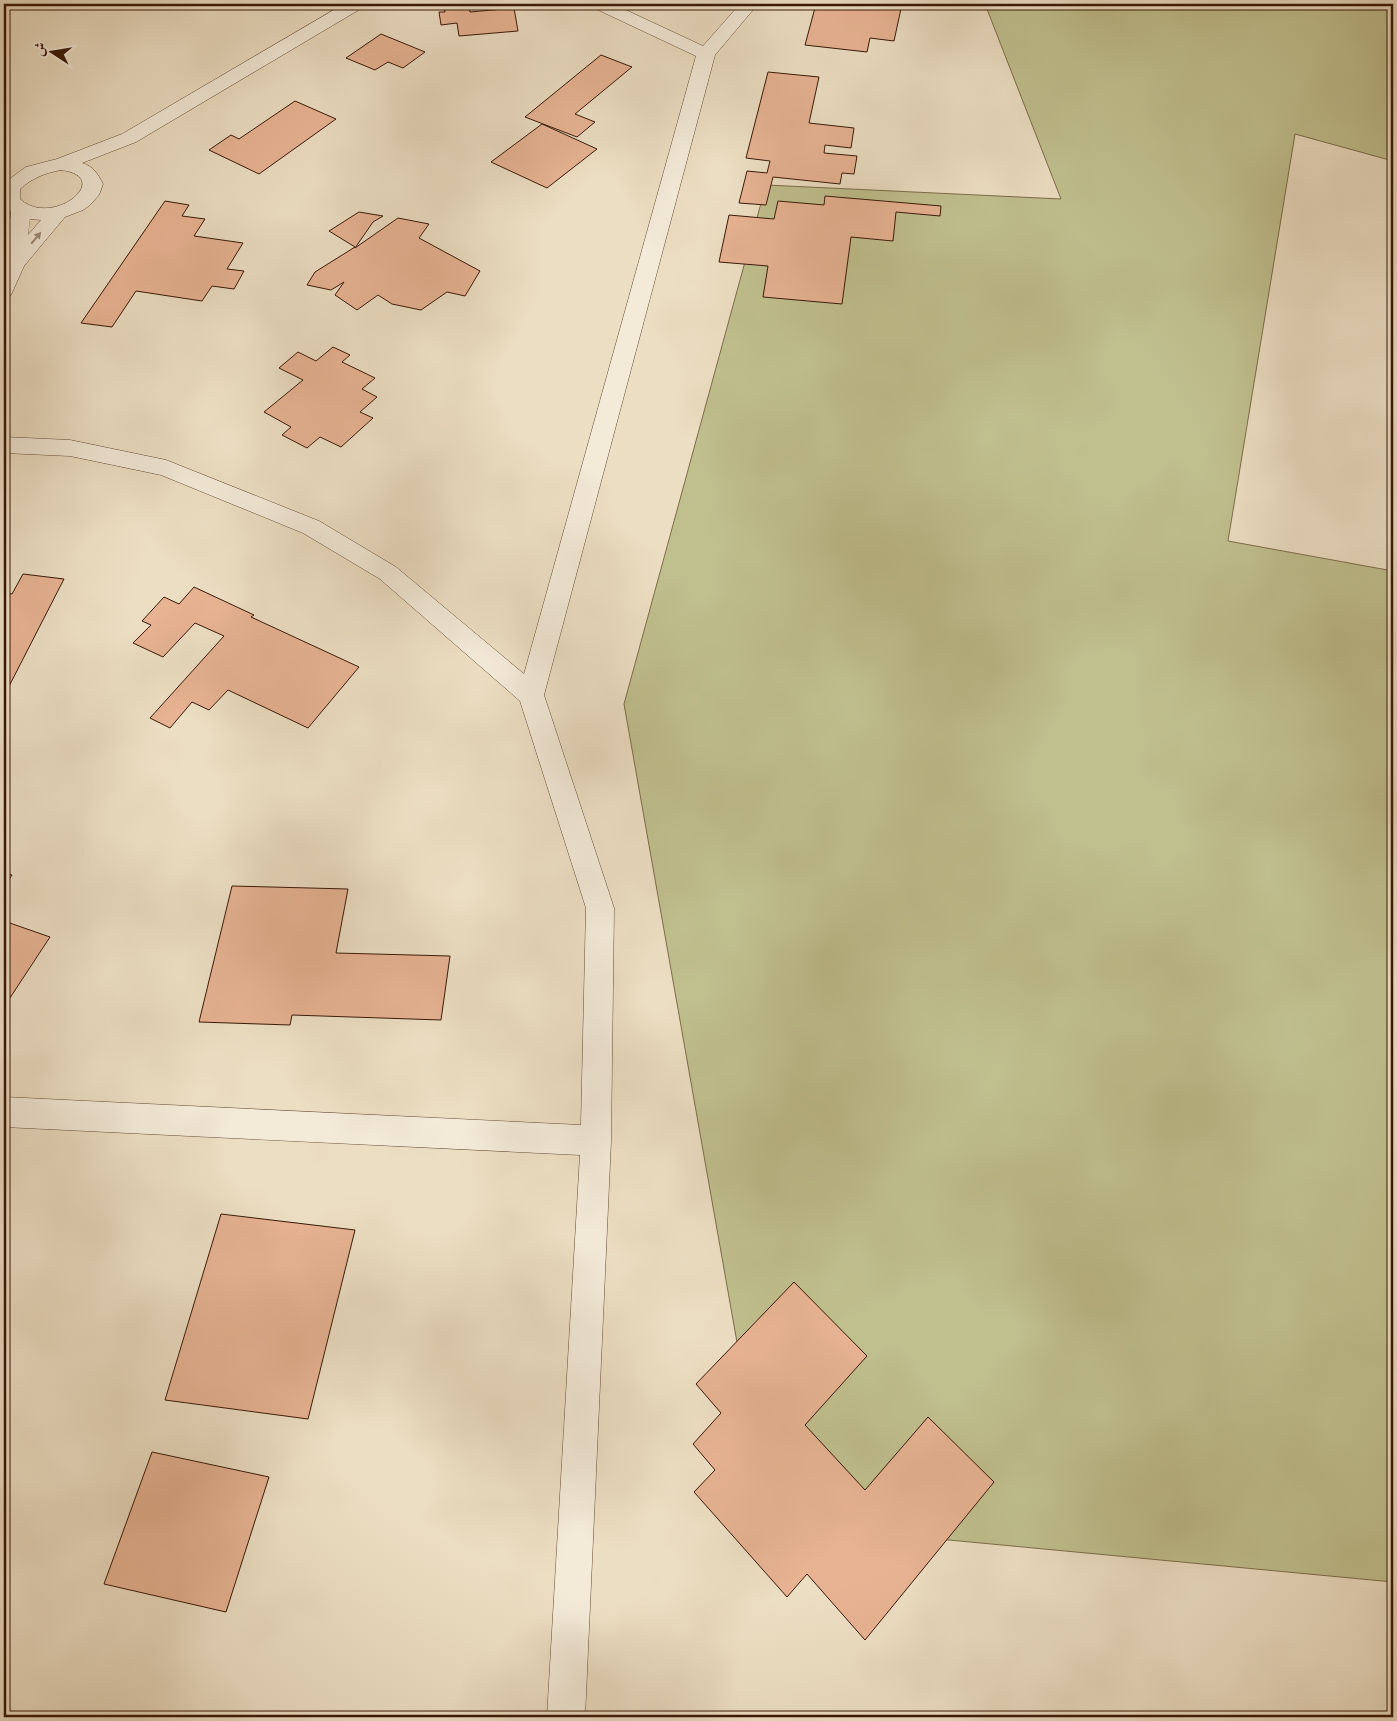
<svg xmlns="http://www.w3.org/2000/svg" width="1397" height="1721" font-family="'IM FELL Double Pica',Amiri,serif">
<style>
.green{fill:#c0bf8e;stroke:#7c6c4a}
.building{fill:#e7b393;stroke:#381807}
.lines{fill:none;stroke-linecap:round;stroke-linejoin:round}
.street-casing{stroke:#654a36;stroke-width:1}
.street{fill:#f3ead8;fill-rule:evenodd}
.oneway{fill:#9f8c7a}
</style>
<rect width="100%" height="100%" fill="#ecdec3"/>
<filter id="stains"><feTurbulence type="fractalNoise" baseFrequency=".004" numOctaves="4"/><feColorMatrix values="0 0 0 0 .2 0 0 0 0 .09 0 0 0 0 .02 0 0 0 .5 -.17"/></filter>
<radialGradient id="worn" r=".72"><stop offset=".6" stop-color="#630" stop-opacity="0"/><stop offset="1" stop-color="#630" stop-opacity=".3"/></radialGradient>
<path class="green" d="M985 4H1393V161L1295 134 1228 541 1393 571V1582L769 1523 624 704 766 185 1061 199Z"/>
<path class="building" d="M444 4H469L470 12 514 8 518 31 459 36 457 23 441 25 439 12H445Z
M816 4H902L894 41 870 38 867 52 805 45Z
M381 34 425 52 403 68 388 62 375 70 346 58Z
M601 55 632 67 575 114 595 122 577 137 525 117Z
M768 72 819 77 809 123 854 128 851 148 825 145 824 153 857 156 854 174 842 173 840 184 773 177 766 205 739 203 747 171 767 173 770 161 746 158Z
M295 101 336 119 259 174 209 150 231 135 239 139Z
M542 124 597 149 547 188 491 162Z
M825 196 941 206 940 216 896 212 893 241 851 237 842 304 763 297 768 266 719 262 729 215 774 219 778 201 824 205Z
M165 201 189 205 182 216 205 219 194 236 243 243 227 269 244 271 234 289 212 286 202 301 136 291 112 327 81 323Z
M359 212 383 216 373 222 355 248 398 218 429 224 419 238 480 271 465 296 447 292 421 310 392 304 378 295 357 310 335 295 344 282 331 290 307 285 315 272 355 247 329 231Z
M333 347 350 355 342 362 375 378 362 389 377 397 360 412 373 418 341 447 320 437 307 448 282 435 291 427 264 412 303 380 279 368 298 352 316 361Z
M23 574 64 579 4 696V593L12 594Z
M194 587 254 615 251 617 359 667 308 728 228 690 209 710 192 702 170 728 150 718 224 636 195 623 163 657 133 643 151 625 142 621 164 597 179 604Z
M4 873 12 875 4 887Z
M232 886 348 889 336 953 450 956 441 1020 292 1015 290 1025 199 1022Z
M4 921 50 937 4 1007Z
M221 1214 355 1230 308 1419 165 1400Z
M794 1282 867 1356 805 1425 865 1490 928 1417 994 1482 865 1640 807 1574 787 1597 694 1492 715 1470 693 1444 721 1413 696 1384Z
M152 1452 269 1477 226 1612 104 1584Z"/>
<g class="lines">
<defs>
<path id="street" d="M344 4H365L362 8 136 142 82 163C93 166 98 174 103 184L99 195 90 205 83 210 65 217 24 266 11 295 4 297V267L11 212 4 206V183L26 167 57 159 122 134ZM61 170C116 177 52 229 20 199V189C32 178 45 173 61 170ZM30 219 41 220 28 235Z
M591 4H613L703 46 740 4H758L715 55 544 695 614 908 611 1141 585 1717H547L580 1155 4 1127V1097L581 1125 586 908 520 701 380 579 303 533 161 475 70 456 4 453V437L70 440 166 460 319 521 396 567 524 674 696 56 594 8Z"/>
</defs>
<use href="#street" class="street-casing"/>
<use href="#street" class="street"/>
</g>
<defs><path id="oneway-solid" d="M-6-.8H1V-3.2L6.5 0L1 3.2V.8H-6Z" transform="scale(1.25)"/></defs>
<use class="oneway" href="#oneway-solid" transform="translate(36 238) rotate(-50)"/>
<rect width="1397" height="1721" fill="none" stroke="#ecdec3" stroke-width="20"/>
<rect x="5" y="5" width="1387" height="1711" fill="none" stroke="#381807" stroke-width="2.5"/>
<rect x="10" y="10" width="1377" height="1701" fill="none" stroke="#381807"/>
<g transform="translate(52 52) rotate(282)" stroke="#f3ead8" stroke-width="4" paint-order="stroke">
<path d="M0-4L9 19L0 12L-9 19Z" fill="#381807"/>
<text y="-8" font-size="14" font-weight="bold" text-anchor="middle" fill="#381807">ش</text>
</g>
<rect width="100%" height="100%" filter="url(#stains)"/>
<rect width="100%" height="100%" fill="url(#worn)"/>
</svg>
